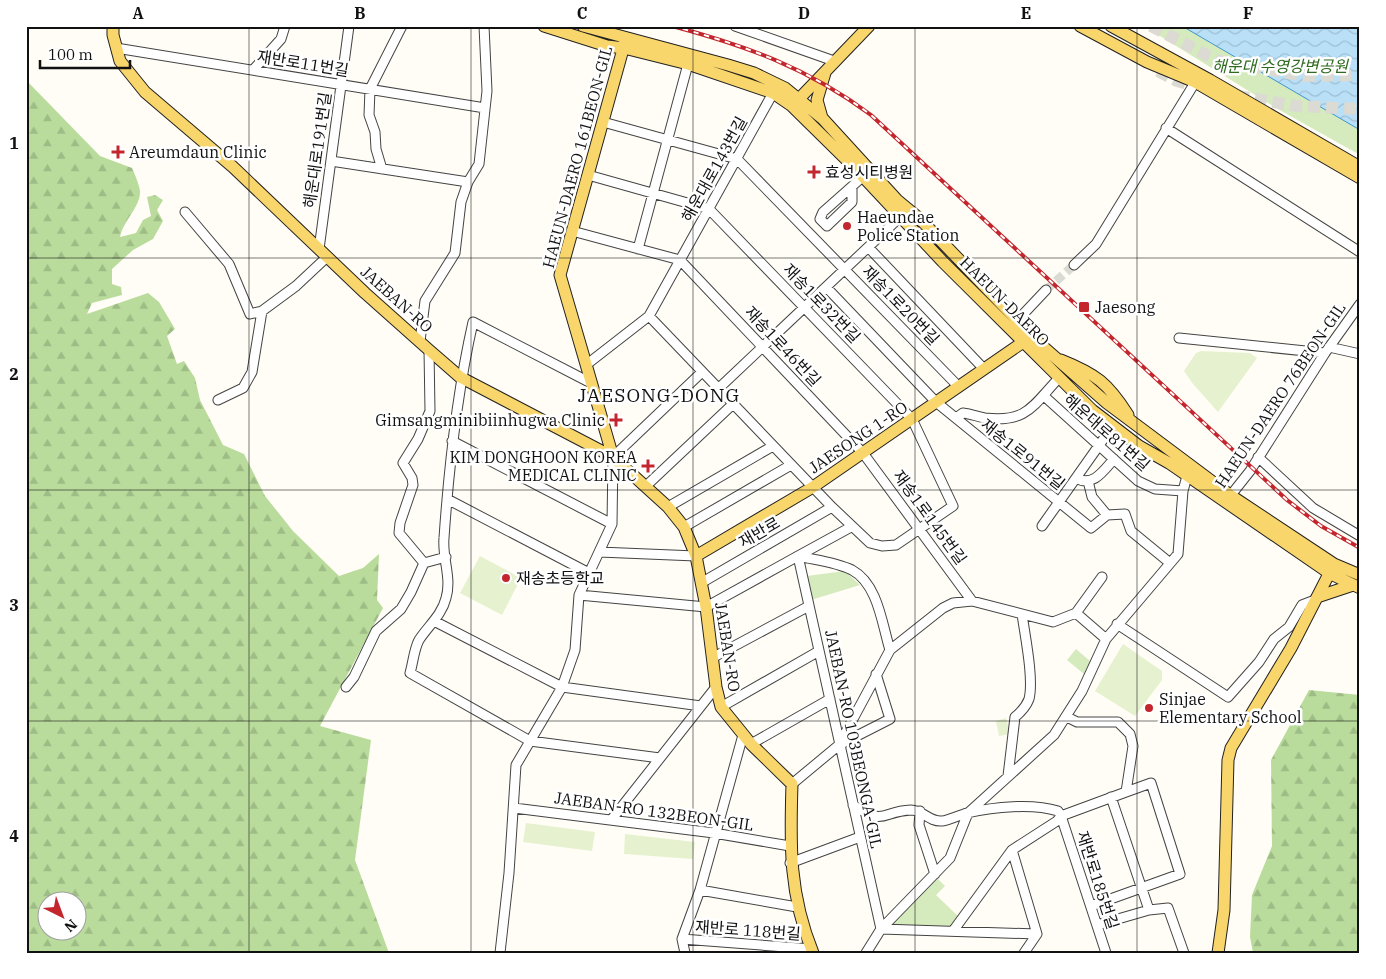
<svg xmlns="http://www.w3.org/2000/svg" width="1386" height="979" font-family="'IBM Plex Serif','Noto Sans KR',serif">
<style>
.forest{fill:url(#forest-firs);fill-rule:evenodd}
.park{fill:#d5ebbd}
.pitch{fill:#e6f2cf}
.water{fill:url(#water-waves);stroke:#3f96cf}
.lines{fill:none;stroke-linecap:round;stroke-linejoin:round}
.minor-tunnel{stroke:#dbdad3;stroke-width:9;stroke-dasharray:9 4.5;stroke-linecap:butt}
.highway-tunnel{stroke:#dbdad3;stroke-width:12;stroke-dasharray:12 6;stroke-linecap:butt}
.minor-casing{stroke:#444;stroke-width:11}
.major-casing{stroke:#222;stroke-width:13}
.minor{stroke:#fff;stroke-width:9}
.major{stroke:#f9d66b;stroke-width:11}
.rail-casing{stroke:#c4262e;stroke-width:4}
.rail{stroke:#fff;stroke-width:2;stroke-dasharray:5.5;stroke-linecap:butt}
.grid{fill:none;stroke:#111;stroke-width:1;stroke-opacity:0.55}
.poi-dot{fill:#c4262e;stroke:#fff;stroke-width:2}
.labels{text-anchor:middle;stroke-width:5;stroke-linejoin:round;paint-order:stroke}
.street-label{font-size:16px;fill:#111;stroke:#fff}
.park-label{font-size:16px;font-style:italic;fill:#2f6b1f;stroke:#fff}
.poi-label{font-size:16px;fill:#111;stroke:#fff;text-anchor:start}
.quarter-label{font-size:19px;letter-spacing:1px;fill:#111;stroke:#fff}
.neatline{fill:none;stroke:#111;stroke-width:2}
.grid-label{font-size:16px;text-anchor:middle;font-weight:bold;fill:#111}
</style>
<defs>
<pattern id="forest-firs" width="22" height="20" patternUnits="userSpaceOnUse" patternTransform="scale(1.25)"><rect width="22" height="20" fill="#b9dc9c"/><path d="M5 1l3.5 6h-7zM16 11l3.5 6h-7z" fill="#9ebc85"/></pattern>
<pattern id="water-waves" width="16" height="10" patternUnits="userSpaceOnUse" patternTransform="scale(1.25)"><rect width="16" height="10" fill="#b9e0f7"/><path d="M0 5q4-4 8 0t8 0" fill="none" stroke="#9ebfd3"/></pattern>
</defs>
<rect width="100%" height="100%" fill="#fffdf5"/>
<path class="forest" d="M26 80 100 156 132 168C135 175 139 184 140 191 141 206 123 221 120 237L136 233 143 220 151 216 147 197 155 195 163 200 157 210 163 221 153 239 133 250 112 269V284L121 287 122 295 92 303 87 314 148 293 159 302 175 329 167 336 177 364 184 361 195 378 200 400 223 445 244 454 265 496 293 531 339 576 363 568 379 554 377 600 383 608 320 726 371 740 355 860 389 953H26ZM48 902H78V932H48Z
M1309 690 1360 695V953H1253L1250 937 1252 895 1272 846 1271 760Z"/>
<path class="park" d="M1144 26H1360V155L1276 108Z
M845 571 860 585 811 600 807 576Z
M1076 649 1090 661 1084 674 1067 660Z
M936 877 945 886 936 895 960 918 952 928 887 927Z"/>
<path class="pitch" d="M1201 351 1250 353 1257 358 1218 412 1193 384 1184 371 1196 353Z
M480 556 521 578 502 615 460 593Z
M1123 644 1162 671V680L1135 716 1095 691Z
M1006 718 1010 734 999 736 996 721Z
M526 823 595 832 592 851 523 842Z
M625 834 695 842 693 859 624 854Z"/>
<path class="water" d="M1182 26H1360V130Z"/>
<g class="lines">
<path class="minor-tunnel" d="M1046 290 1074 265"/>
<path class="highway-tunnel" d="M1151 26 1218 61 1306 76 1360 75
M1158 71 1177 81 1195 86
M1237 96 1297 106 1360 109"/>
<defs>
<path id="minor" d="M735 26 834 61
M116 48 485 108
M253 70 281 39 285 26
M603 122 737 159 959 387
M1166 128 1360 252
M331 161 468 182
M382 169 376 149 375 132 369 115 370 89 402 26
M588 175 709 209 912 419 953 506 896 545 882 546 870 543 832 507 649 316
M852 189V202L827 226 820 219 823 212 867 173
M185 212 229 264 250 314 262 311
M572 231 680 260 863 453 972 601
M869 248 984 369
M319 249 349 26
M638 249 688 64
M1074 265 1096 244 1199 76
M827 288 936 402 1091 528 1107 515 1125 514 1131 531 1170 563
M1014 324 1046 290
M1179 338 1325 353
M420 341 425 301 455 253 461 202 468 182 479 164 487 91 484 26
M1329 347 1360 354
M586 365 649 316 773 93
M591 383 473 322C457 393 449 465 444 538 442 558 452 578 446 598 442 615 428 626 419 640 414 649 413 663 410 673L530 741 660 758
M718 389 900 217
M1044 396 1138 481 1155 489 1183 491
M218 400 243 388 252 372 262 311 296 286 327 257
M956 418 963 413C972 414 978 417 985 418 1028 423 1033 405 1059 378
M452 441 612 524
M1258 457 1313 508 1360 536
M1076 478C1093 488 1104 470 1114 459
M1088 481 1092 497 1107 515
M646 486 733 404
M447 499 589 573
M1227 500 1250 471 1325 353 1360 304
M668 507 773 446
M1042 526 1112 427
M684 527 791 465
M851 527 798 556 881 929 1037 934
M599 552 696 556
M424 563 399 533 400 523 413 485 412 478 403 463 418 439 430 411 429 350
M424 563 446 557
M701 583 832 507
M579 595 706 607 798 556C815 560 836 562 852 570 878 584 882 624 890 650
M1076 613 1102 577
M434 621 562 687 701 706
M1117 624 1228 697 1259 662 1274 639 1289 627 1302 605 1315 600
M712 658 809 606
M346 687 354 677 376 631 401 609 411 592 424 563
M721 707 819 651
M1067 717 1077 722H1118L1130 734 1133 746 1126 792 1061 816 1106 953
M751 744 830 699
M839 745 890 719 876 674
M1008 776 1015 717C1021 712 1026 707 1029 699 1034 679 1025 636 1022 614
M792 784 839 745 890 650 943 608 953 603 972 601 1053 622 1076 613 1106 639
M1111 797 1149 910 1168 908 1184 953
M853 805C886 827 881 811 911 810 923 810 929 822 942 821 950 820 959 815 967 813 994 807 1032 803 1058 811L1061 816 1057 821 1012 850 953 931
M514 808 714 833 790 846
M920 811 919 825 935 874
M612 819 716 687
M1012 850 1037 934
M790 863 860 837
M700 890 797 907
M1091 906 1180 874 1151 783 1126 792
M1097 925 1149 910
M682 939 812 949
M500 953 509 873 516 765 562 687 575 650 579 595 612 524 613 457 702 372
M685 953 682 939 700 890 743 735
M866 953 881 929 950 858 968 813 1054 735 1082 691 1106 639 1178 554 1183 491 1187 476
M1024 953 1037 934"/>
<path id="major" d="M113 26V35L120 61 145 92 233 167 365 293 429 350 460 377 613 457 668 507 684 527 696 556 706 607 716 687 721 707 751 744 792 784C790 846 789 894 813 953
M544 26 607 46 624 48 688 64 773 93 792 106 854 167 943 262 1092 410 1139 446 1169 463 1329 573 1360 588
M583 26 728 65 754 73 785 88 823 119 897 200 920 219 1041 345 1107 403 1230 495 1334 564 1360 575
M1080 26 1147 62 1195 82 1360 178
M1111 26 1210 80 1360 167
M796 102 869 26
M822 118 817 100 825 73
M1061 360C1096 374 1108 383 1128 415
M613 457 560 275 625 42
M696 556 813 487 1029 338
M1317 597 1353 585
M1218 953 1224 910 1228 760 1231 748 1291 648 1332 568"/>
</defs>
<use href="#minor" class="minor-casing"/>
<use href="#major" class="major-casing"/>
<use href="#minor" class="minor"/>
<use href="#major" class="major"/>
<defs>
<path id="rail" d="M672 26C747 46 808 68 871 115L1287 500 1321 526 1360 548"/>
</defs>
<use href="#rail" class="rail-casing"/>
<use href="#rail" class="rail"/>
</g>
<path class="grid" d="M249 26V953M471 26V953M693 26V953M915 26V953M1137 26V953M26 258H1360M26 490H1360M26 721H1360"/>
<g class="poi-dot">
<path d="M115.5 144.5h5v5h5v5h-5v5h-5v-5h-5v-5h5z"/>
<path d="M811.5 164.5h5v5h5v5h-5v5h-5v-5h-5v-5h5z"/>
<circle cx="847" cy="226" r="5"/>
<rect x="1078" y="301" width="12" height="12" rx="2.5"/>
<path d="M613.5 412.5h5v5h5v5h-5v5h-5v-5h-5v-5h5z"/>
<path d="M645.5 458.5h5v5h5v5h-5v5h-5v-5h-5v-5h5z"/>
<circle cx="506" cy="578" r="5"/>
<circle cx="1149" cy="708" r="5"/>
</g>
<g class="labels">
<g class="street-label">
<text transform="translate(303 63) rotate(9)" y="6">재반로11번길</text>
<text transform="translate(317 150) rotate(-82)" y="6">해운대로191번길</text>
<text transform="translate(577 157) rotate(-75)" y="6">HAEUN-DAERO 161BEON-GIL</text>
<text transform="translate(714 169) rotate(-61)" y="6">해운대로143번길</text>
<text transform="translate(397 299) rotate(42)" y="6">JAEBAN-RO</text>
<text transform="translate(1005 301) rotate(45)" y="6">HAEUN-DAERO</text>
<text transform="translate(822 303) rotate(46)" y="6">재송1로32번길</text>
<text transform="translate(901 305) rotate(46)" y="6">재송1로20번길</text>
<text transform="translate(783 346) rotate(47)" y="6">재송1로46번길</text>
<text transform="translate(1280 395) rotate(-56)" y="6">HAEUN-DAERO 76BEON-GIL</text>
<text transform="translate(1107 432) rotate(41)" y="6">해운대로81번길</text>
<text transform="translate(858 437) rotate(-34)" y="6">JAESONG 1-RO</text>
<text transform="translate(1023 454) rotate(39)" y="6">재송1로91번길</text>
<text transform="translate(930 517) rotate(54)" y="6">재송1로145번길</text>
<text transform="translate(759 532) rotate(-30)" y="6">재반로</text>
<text transform="translate(728 647) rotate(81)" y="6">JAEBAN-RO</text>
<text transform="translate(854 739) rotate(78)" y="6">JAEBAN-RO 103BEONGA-GIL</text>
<text transform="translate(654 811) rotate(8)" y="6">JAEBAN-RO 132BEON-GIL</text>
<text transform="translate(1098 880) rotate(72)" y="6">재반로185번길</text>
<text transform="translate(748 930) rotate(4)" y="6">재반로 118번길</text>
</g>
<g class="park-label">
<text x="1280" y="72">해운대 수영강변공원</text>
</g>
<g class="poi-label">
<text x="129" y="158">Areumdaun Clinic</text>
<text x="825" y="178">효성시티병원</text>
<text x="857" y="223">Haeundae<tspan x="857" dy="18">Police Station</tspan></text>
<text x="1095" y="313">Jaesong</text>
<text x="605" y="426" text-anchor="end">Gimsangminibiinhugwa Clinic</text>
<text x="637" y="463" text-anchor="end">KIM DONGHOON KOREA<tspan x="637" dy="18">MEDICAL CLINIC</tspan></text>
<text x="516" y="584">재송초등학교</text>
<text x="1159" y="705">Sinjae<tspan x="1159" dy="18">Elementary School</tspan></text>
</g>
<g class="quarter-label">
<text x="659" y="402">JAESONG-DONG</text>
</g>
</g>
<rect width="1386" height="979" fill="none" stroke="#ffffff" stroke-width="55"/>
<g transform="translate(62 916) rotate(138)"><circle r="24" fill="#ffffff" stroke="#a0a0a0"/>
<path d="M0-4L9 19L0 12L-9 19Z" fill="#c4262e"/>
<text y="-8" font-size="14" font-weight="bold" text-anchor="middle" fill="#111111">N</text>
</g>
<path d="M40 60v8h90v-8" fill="none" stroke="#111111" stroke-width="2.5"/>
<text x="48" y="60" font-size="15" fill="#111111" stroke="#ffffff" stroke-width="4" paint-order="stroke">100 m</text>
<rect x="28" y="28" width="1330" height="924" class="neatline"/>
<g class="grid-label">
<text x="138" y="19">A</text>
<text x="360" y="19">B</text>
<text x="582" y="19">C</text>
<text x="804" y="19">D</text>
<text x="1026" y="19">E</text>
<text x="1248" y="19">F</text>
<text x="14" y="149">1</text>
<text x="14" y="380">2</text>
<text x="14" y="611">3</text>
<text x="14" y="842">4</text>
</g>
</svg>
